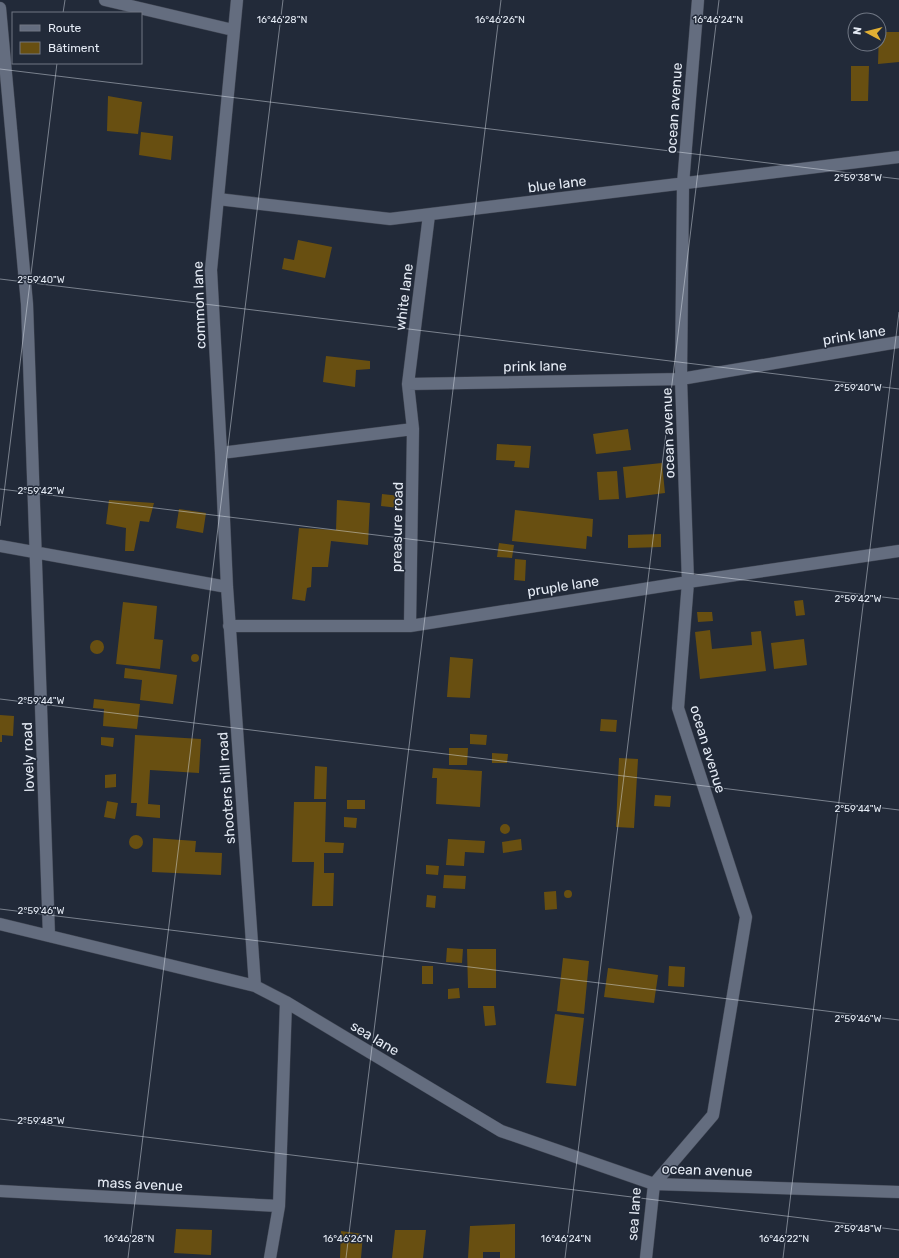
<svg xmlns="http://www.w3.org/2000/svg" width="899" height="1258" font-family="Rubik,sans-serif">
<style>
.building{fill:#684f11}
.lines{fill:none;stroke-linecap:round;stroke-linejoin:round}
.street-casing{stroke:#404653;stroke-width:13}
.street{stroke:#646d7f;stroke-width:12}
.ticks{fill:none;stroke:#e5ebf5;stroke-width:1;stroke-opacity:0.45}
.labels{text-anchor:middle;stroke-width:3;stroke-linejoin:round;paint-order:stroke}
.street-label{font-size:14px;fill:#e5ebf5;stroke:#222a39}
.ticks-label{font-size:10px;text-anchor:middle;fill:#e5ebf5;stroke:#222a39;stroke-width:3;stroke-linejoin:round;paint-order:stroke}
</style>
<rect width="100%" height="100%" fill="#222a39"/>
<path class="building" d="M879 32H899V62L878 64Z
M851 66H869L868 101H851Z
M108 96 142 102 138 134 107 131Z
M141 132 173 136 171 160 139 155Z
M298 240 332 247 325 278 282 269 284 258 294 260Z
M326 356 370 361V369L356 370 355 387 323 382Z
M628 429 631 450 596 454 593 434Z
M497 444 531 446 529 468 514 467 515 461 496 460Z
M662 463 665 493 626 498 623 467Z
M617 471 619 499 599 500 597 472Z
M382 494 400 496 399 508 381 506Z
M109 500 154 503 149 522 140 521 134 551H125L126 528 106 524Z
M337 500 370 503 368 545 331 541 328 567H312L311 587 307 588 305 601 292 599 299 528 336 530Z
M179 509 206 513 203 533 176 528Z
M515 510 593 519 592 537 587 536 586 549 512 541Z
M661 534V547L628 548V535Z
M499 543 514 545 512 558 497 557Z
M515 559 526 560 525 581 514 580Z
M803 600 805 615 796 616 794 601Z
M123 602 157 606 154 639 163 640 160 669 116 664Z
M697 612H712L713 621 698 622Z
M710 630 712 649 752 645 751 632 761 631 766 671 700 679 695 632Z
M804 639 807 665 774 669 771 643Z
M90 647a7 7 0 1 1 14 0a7 7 0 1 1-14 0Z
M191 658a4 4 0 1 1 8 0a4 4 0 1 1-8 0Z
M450 657 473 659 470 698 447 697Z
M125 668 177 675 173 704 140 700 142 680 124 678Z
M94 699 140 704 137 729 103 726 104 709 93 708Z
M0 715 14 716 13 736 2 735V742H0Z
M601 719 617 720 616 732 600 731Z
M470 734 487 735 486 745 470 744Z
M135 735 201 739 199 773 150 770 148 804 160 805V818L136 816 137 803H131Z
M101 737 114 738 113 747 101 745Z
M449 748H468L467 765H449Z
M492 753 508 754 507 763H492Z
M619 758 638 759 634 828 616 827Z
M315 766 327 767 326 799H314Z
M433 768 482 771 480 807 436 804 437 778H432Z
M116 774V787L105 788V775Z
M655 795 671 796 670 807 654 806Z
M347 800H365V809H347Z
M107 801 118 803 115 819 104 817Z
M294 802H326L325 842 344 843 343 853H324V873H334L333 906H312L314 862H292Z
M344 817 357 818 356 828 344 827Z
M500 829a5 5 0 1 1 10 0a5 5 0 1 1-10 0Z
M129 842a7 7 0 1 1 14 0a7 7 0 1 1-14 0Z
M153 838 196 841 195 852 222 853 221 875 152 872Z
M448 839 485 841 484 853 465 852 464 866 446 865Z
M521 839 522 850 503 853 502 842Z
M426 865 439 866 438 875 426 874Z
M444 875 466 876 465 889 443 888Z
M564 894a4 4 0 1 1 8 0a4 4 0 1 1-8 0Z
M556 891 557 909 545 910 544 892Z
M427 895 436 896 435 908 426 907Z
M447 948 463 949 462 963 446 962Z
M467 949H496V988H468Z
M563 958 589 961 584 1014 557 1011Z
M422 966H433V984H422Z
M669 966 685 967 684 987 668 986Z
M608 968 658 975 654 1003 604 997Z
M459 988 460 998 448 999V989Z
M483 1006H494L496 1025 485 1026Z
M555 1014 584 1018 576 1086 546 1083Z
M515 1224V1258H500V1252H483V1258H468L470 1226Z
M176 1229 212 1230 211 1255 174 1253Z
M395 1230H426L423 1258H392Z
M341 1231 363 1234 361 1258H340Z"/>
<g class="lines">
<defs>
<path id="street" d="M105 0 233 30
M237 0 211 270 221 453 227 587 255 986
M698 0 683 184 681 379 688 582 678 708 746 917 713 1115 654 1184 899 1192
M0 8 27 304 49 936
M218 199 390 219 899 157
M408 384 429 215
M221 453 413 429 408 384 681 379 899 342
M0 546 227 587
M229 626H410L688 582 899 551
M410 626 413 429
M0 924 255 986 286 1002 501 1131 654 1184 646 1258
M0 1191 279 1206
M270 1258 279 1206 286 1002"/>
</defs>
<use href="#street" class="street-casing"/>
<use href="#street" class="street"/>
</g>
<path class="ticks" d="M63 13 65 0M0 69 899 179M0 279 899 389M0 489 899 599M0 526 57 63M0 699 899 810M0 909 899 1020M0 1119 899 1230M128 1258 283 0M346 1258 501 0M565 1258 719 0M783 1258 899 312"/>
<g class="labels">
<g class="street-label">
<text transform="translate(674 108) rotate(-86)" y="5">ocean avenue</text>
<text transform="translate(557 184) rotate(-7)" y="5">blue lane</text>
<text transform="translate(404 297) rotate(-83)" y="5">white lane</text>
<text transform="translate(199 305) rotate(-92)" y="5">common lane</text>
<text transform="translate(854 335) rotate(-9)" y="5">prink lane</text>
<text transform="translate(535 366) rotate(-1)" y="5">prink lane</text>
<text transform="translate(668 433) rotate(-92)" y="5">ocean avenue</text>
<text transform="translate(397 527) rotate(-89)" y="5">preasure road</text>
<text transform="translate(563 586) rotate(-9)" y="5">pruple lane</text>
<text transform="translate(708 749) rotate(73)" y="5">ocean avenue</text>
<text transform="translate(28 757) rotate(-92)" y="5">lovely road</text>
<text transform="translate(226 788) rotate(-94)" y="5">shooters hill road</text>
<text transform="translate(375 1038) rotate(31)" y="5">sea lane</text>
<text transform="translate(707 1170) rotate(2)" y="5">ocean avenue</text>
<text transform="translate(140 1184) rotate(3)" y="5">mass avenue</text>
<text transform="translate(634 1214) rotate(-86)" y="5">sea lane</text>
</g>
</g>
<g class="ticks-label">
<text x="282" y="23">16°46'28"N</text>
<text x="500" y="23">16°46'26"N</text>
<text x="718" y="23">16°46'24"N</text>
<text x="858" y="181">2°59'38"W</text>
<text x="41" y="283">2°59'40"W</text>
<text x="858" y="391">2°59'40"W</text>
<text x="41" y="494">2°59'42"W</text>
<text x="858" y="602">2°59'42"W</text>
<text x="41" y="704">2°59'44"W</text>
<text x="858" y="812">2°59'44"W</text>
<text x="41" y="914">2°59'46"W</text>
<text x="858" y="1022">2°59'46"W</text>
<text x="41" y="1124">2°59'48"W</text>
<text x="858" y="1232">2°59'48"W</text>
<text x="129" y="1242">16°46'28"N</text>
<text x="348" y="1242">16°46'26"N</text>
<text x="566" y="1242">16°46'24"N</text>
<text x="784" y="1242">16°46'22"N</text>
</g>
<rect x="12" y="12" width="130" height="52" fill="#222a39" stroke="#707784"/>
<rect x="20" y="25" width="20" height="6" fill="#646d7f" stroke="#707784"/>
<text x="48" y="32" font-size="12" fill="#e5ebf5">Route</text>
<rect x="20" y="42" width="20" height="12" fill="#684f11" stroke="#707784"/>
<text x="48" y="52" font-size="12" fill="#e5ebf5">Bâtiment</text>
<g transform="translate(867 32) rotate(277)"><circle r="19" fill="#222a39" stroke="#707784"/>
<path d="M0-3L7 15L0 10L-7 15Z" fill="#e1af34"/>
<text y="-6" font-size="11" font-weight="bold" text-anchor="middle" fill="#e5ebf5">N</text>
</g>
</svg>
